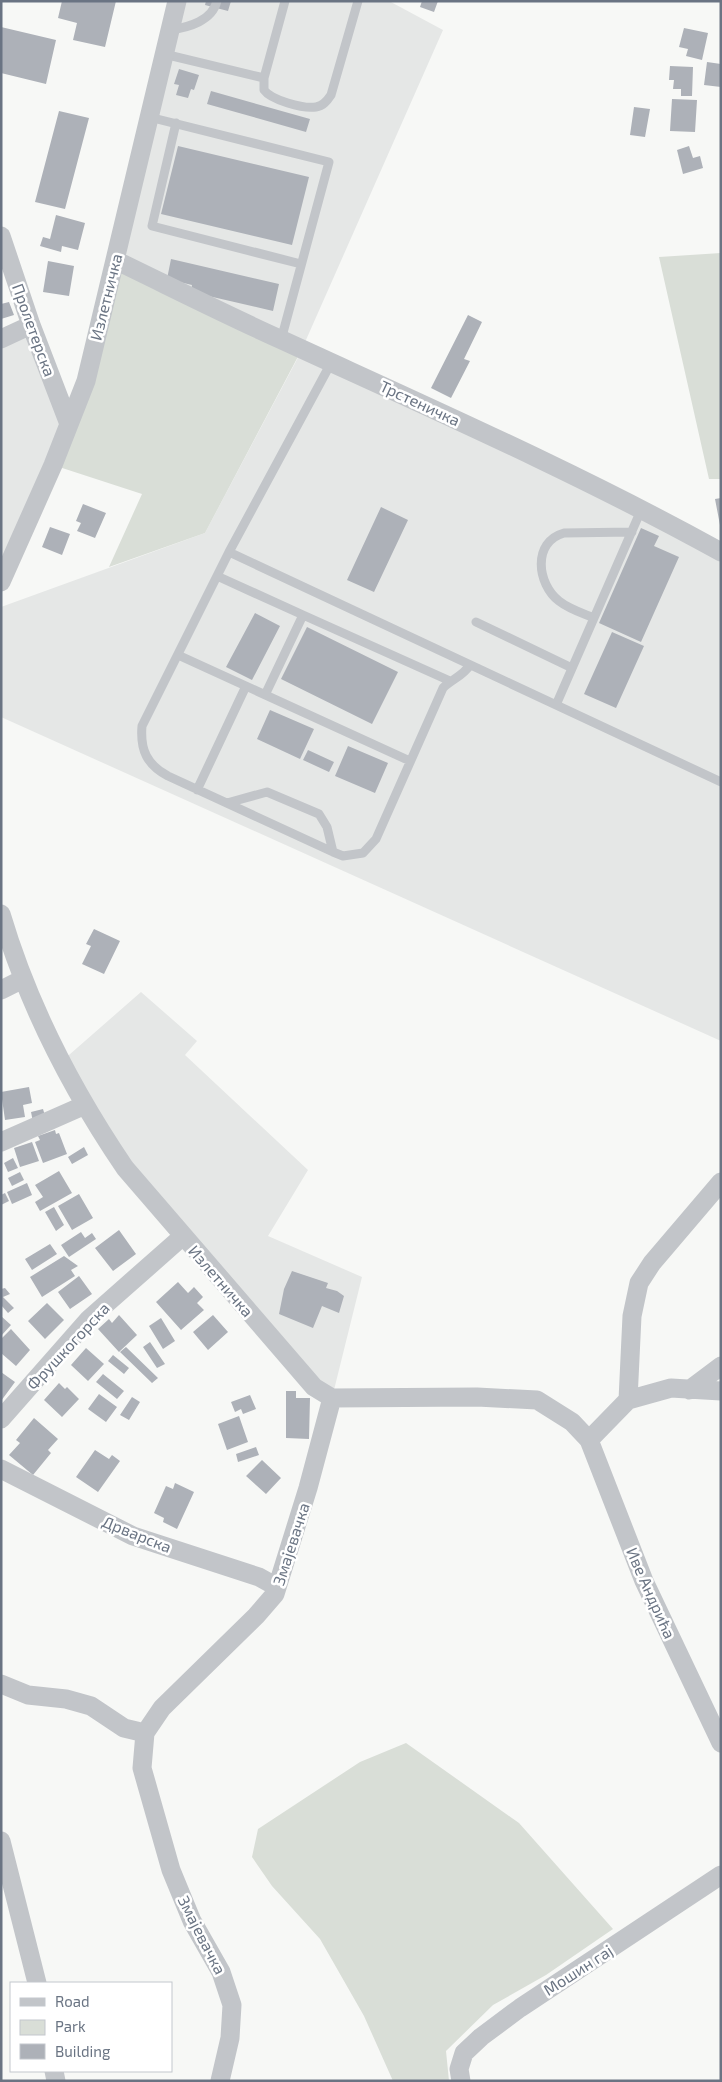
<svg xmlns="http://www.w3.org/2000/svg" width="722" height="2082" font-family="'Exo 2',sans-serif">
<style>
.built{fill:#e5e7e6}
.green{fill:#d9ded7}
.building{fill:#adb1b8}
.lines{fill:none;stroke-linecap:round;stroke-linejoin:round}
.service{stroke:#c2c5c9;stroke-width:9}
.minor{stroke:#c2c5c9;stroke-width:19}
.labels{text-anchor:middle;stroke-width:5;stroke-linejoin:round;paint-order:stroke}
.street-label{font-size:16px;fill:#6a7483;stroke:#fff}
</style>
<rect width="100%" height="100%" fill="#f7f8f6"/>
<path class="built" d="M176 1H389L443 30 302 349 721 552V1041L1 717V607L205 533 302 350 115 260Z
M31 325 69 424 1 582V339Z
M141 992 197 1041 185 1055 308 1170 268 1236 362 1277 332 1398 183 1236 61 1062Z"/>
<path class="green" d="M721 253V479H709L659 257Z
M115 260 302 349 205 533 109 567 142 494 53 465Z
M406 1743 519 1823 613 1929 546 1975 493 2005 446 2051 449 2081H393L364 2016 320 1939 272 1886 252 1857 258 1829 360 1762Z"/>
<path class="building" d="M62 1H116L105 47 73 40 77 23 58 18Z
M206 1H231L228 11 205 5Z
M422 1H438L434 12 420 7Z
M1 27 56 40 46 84 1 73Z
M684 28 708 33 702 60 686 56 688 49 679 47Z
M707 62 721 64V87L704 85Z
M670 66 693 67 692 96H681V89H673L674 80H669Z
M179 69 199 75 194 90 191 89 188 98 176 95 179 85 174 84Z
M211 91 310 119 306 132 207 104Z
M672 99 697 100 695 132 670 131Z
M634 107 650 109 645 137 630 135Z
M59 111 89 118 65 209 35 202Z
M178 146 309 177 292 245 161 214Z
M689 146 693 158 700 156 703 168 683 174 677 150Z
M56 215 85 223 78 250 62 246 61 252 40 246 43 237 50 239Z
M171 259 279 284 273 311 191 292 192 285 167 279Z
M48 261 74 266 69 296 43 292Z
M9 302 14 315 1 319V304Z
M468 315 482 322 464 359 470 361 451 398 431 388Z
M721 498V525H720L715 499Z
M83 504 106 513 95 538 77 531 81 523 76 521Z
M381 507 408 520 374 592 347 580Z
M50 527 70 534 62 555 42 547Z
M641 528 659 536 654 546 679 557 641 642 599 623Z
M255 613 280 626 252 680 226 667Z
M307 627 398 672 372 724 281 679Z
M612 632 644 646 616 708 584 694Z
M270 710 314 729 300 759 257 739Z
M348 746 388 763 375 793 335 776Z
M308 750 334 762 329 772 303 760Z
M94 929 120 941 104 974 82 964 91 946 86 944Z
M29 1087 32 1103 23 1105 25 1117 5 1120 1 1092Z
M43 1109 46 1119 33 1122 31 1112Z
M55 1130 56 1134 59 1133 67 1154 43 1163 35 1142 40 1140 38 1136Z
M32 1142 39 1161 20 1167 14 1148Z
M84 1147 88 1155 72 1164 68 1157Z
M13 1158 18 1168 8 1172 4 1163Z
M59 1171 72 1193 40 1211 35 1202 43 1197 35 1185Z
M20 1172 24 1180 12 1186 8 1178Z
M27 1183 32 1195 12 1204 7 1192Z
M5 1193 9 1201 1 1205V1195Z
M79 1194 93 1218 72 1230 58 1206Z
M54 1207 64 1225 56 1231 45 1212Z
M119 1230 136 1254 113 1271 95 1248Z
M81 1232 85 1238 92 1233 96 1239 69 1257 61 1245Z
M50 1244 57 1254 32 1270 25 1259Z
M64 1256 78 1266 71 1270 75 1276 42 1297 30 1277Z
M292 1271 328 1283 326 1288 337 1291 344 1296 339 1313 322 1306 313 1328 279 1314 284 1289Z
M79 1276 92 1294 70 1309 58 1292Z
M178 1282 188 1293 194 1287 203 1297 197 1303 204 1310 181 1330 156 1302Z
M5 1288 10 1294 3 1297 14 1308 8 1313 1 1305V1289Z
M47 1303 64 1320 45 1339 28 1321Z
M119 1315 137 1335 119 1352 98 1329 109 1319 112 1323Z
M213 1315 228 1332 208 1350 193 1332Z
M1 1316 11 1325 1 1336Z
M161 1318 175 1341 163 1349 149 1326Z
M11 1329 30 1350 16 1366 1 1353V1339Z
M150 1342 165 1364 157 1368 143 1347Z
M126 1347 158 1378 152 1383 120 1352Z
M86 1348 104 1364 88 1381 71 1365Z
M113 1355 129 1368 124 1374 108 1361Z
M1 1372 15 1382 1 1401Z
M103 1374 124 1391 117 1399 96 1382Z
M59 1383 65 1389 67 1387 79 1399 62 1417 44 1400Z
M286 1391H296V1398H310L309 1439 286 1438Z
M99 1394 117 1407 106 1422 88 1409Z
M250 1395 256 1409 243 1414 241 1409 235 1412 231 1402Z
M132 1397 140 1402 129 1420 120 1415Z
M239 1416 248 1442 227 1450 218 1424Z
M34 1418 58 1439 48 1450 51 1453 33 1475 9 1455 20 1443 16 1440Z
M256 1447 259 1455 238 1462 236 1454Z
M95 1450 109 1459 112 1455 120 1461 98 1492 76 1477Z
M262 1460 281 1478 266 1494 246 1476Z
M175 1483 194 1492 177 1529 163 1522 164 1518 154 1513 166 1486 173 1489Z"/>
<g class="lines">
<path class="service" d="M171 30C189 27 212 21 217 1
M164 54 264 78 285 1
M264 78V90C271 100 303 109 316 107 323 106 327 101 331 95L358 1
M149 117 329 162 281 340
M176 123 152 226 301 264
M331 363 229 552 721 782
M229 552 142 726C140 750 147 765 168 776L333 852 343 856 363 853 376 839 443 688C452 679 463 676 470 665
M217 576 303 615
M594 618C582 613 569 609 559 601 537 584 532 542 564 533L632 532
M476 622 572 668
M178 655 410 761
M265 695 303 615 450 681
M556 705 642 508
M197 790 246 686
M227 803 267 792 319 814 327 827 333 852"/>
<path class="minor" d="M1 236 31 325 69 424
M115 260C171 287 226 315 282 340 430 408 578 473 721 552
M1 339 31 325
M1 582 53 465 86 381 177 1
M1 914C28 1005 72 1090 125 1168L314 1387 332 1398 477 1397 537 1400 572 1422 589 1440 644 1581 721 1743
M1 990 23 979
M1 1142 85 1105
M689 1390 721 1366
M628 1400 671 1388 721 1391
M1 1419 89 1319 183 1236
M589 1440 628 1400 632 1316 639 1283 652 1263 721 1182
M1 1469 133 1536 259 1577 277 1587
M1 1684 28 1695 66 1699 91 1706 124 1728 145 1733
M1 1841 37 1983
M54 2071 56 2081
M220 2081 230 2038 232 2005 221 1972 192 1921 171 1870 142 1768 145 1733 162 1708 256 1616 275 1594 308 1488 332 1398
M461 2081 459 2069 464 2053 481 2037 520 2008 721 1875"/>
</g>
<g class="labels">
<g class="street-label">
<text transform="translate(106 297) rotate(-76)" y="6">Излетничка</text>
<text transform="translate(34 330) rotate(70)" y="6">Пролетерска</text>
<text transform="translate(420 403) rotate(25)" y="6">Трстеничка</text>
<text transform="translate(221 1281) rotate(49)" y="6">Излетничка</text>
<text transform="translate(68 1346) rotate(-47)" y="6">Фрушкогорска</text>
<text transform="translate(137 1534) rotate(22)" y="6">Дрварска</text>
<text transform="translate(291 1544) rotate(-72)" y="6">Змајевачка</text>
<text transform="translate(651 1593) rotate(66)" y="6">Иве Андрића</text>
<text transform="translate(202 1935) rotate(63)" y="6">Змајевачка</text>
<text transform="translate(578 1970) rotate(-33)" y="6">Мошин гај</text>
</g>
</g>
<rect width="722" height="2082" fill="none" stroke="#6a7483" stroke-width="5"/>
<rect x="10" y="1982" width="162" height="90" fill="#ffffff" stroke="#c3c7cd"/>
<rect x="20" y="1998" width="25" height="8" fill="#c2c5c9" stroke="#c3c7cd"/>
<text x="55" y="2007" font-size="15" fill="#6a7483">Road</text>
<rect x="20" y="2020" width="25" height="15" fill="#d9ded7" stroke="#c3c7cd"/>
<text x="55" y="2032" font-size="15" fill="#6a7483">Park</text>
<rect x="20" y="2044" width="25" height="15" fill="#adb1b8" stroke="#c3c7cd"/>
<text x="55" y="2057" font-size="15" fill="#6a7483">Building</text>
</svg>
